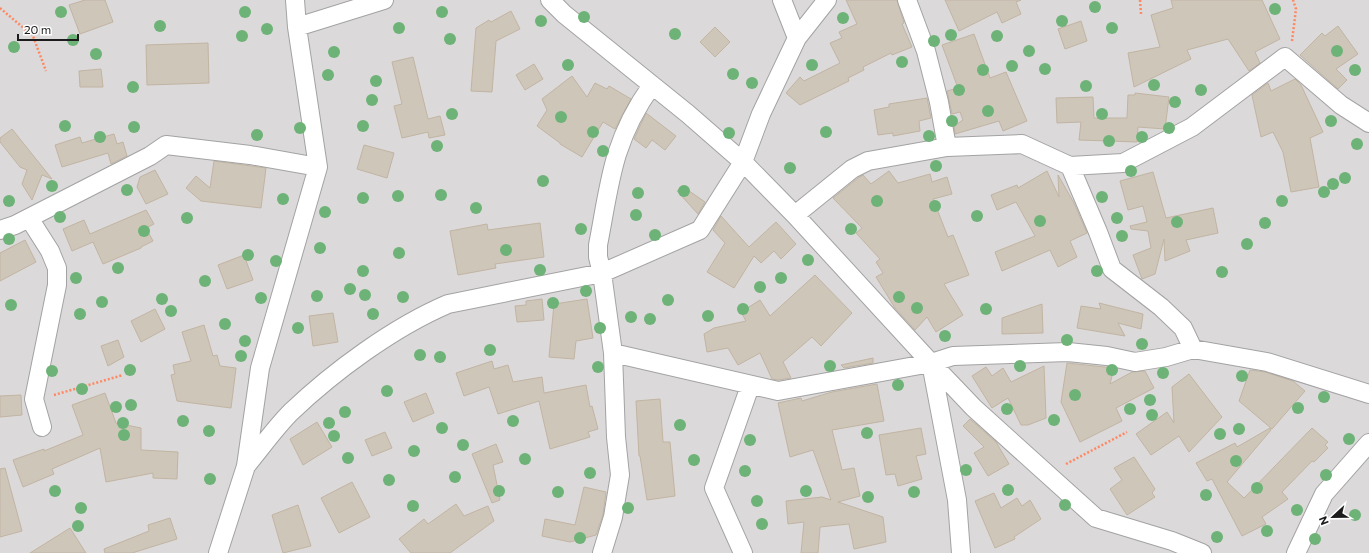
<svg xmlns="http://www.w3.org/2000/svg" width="1369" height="553" font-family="Commissioner,sans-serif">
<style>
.residential{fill:#dbd9d9}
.building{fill:#cfc6ba;stroke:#c1b4a2}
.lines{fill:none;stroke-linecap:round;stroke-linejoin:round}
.street-casing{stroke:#a3a3a3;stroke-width:20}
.path{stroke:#ff8862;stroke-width:2.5;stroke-dasharray:2 2;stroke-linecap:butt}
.street{stroke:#fff;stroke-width:18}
.tree{fill:#6db276}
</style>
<rect width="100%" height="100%" fill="#efece1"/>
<path class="residential" d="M0 0H1369V553H0Z"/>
<path class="building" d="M85 0H105L113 22 80 34 69 5Z
M846 0H897L904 23 902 24 912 47 892 55 891 53 863 67 864 70 848 78 849 81 800 105 786 93 800 77 804 81 840 63 830 43 842 38 839 32 857 24Z
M945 0H1021L1016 2 1021 14 1002 23 997 12 959 31Z
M1171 0H1262L1280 39 1255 52 1260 63 1249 71 1228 39 1187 50 1191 59 1134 87 1128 53 1160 47 1151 15 1173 8Z
M511 11 520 29 496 41 492 92 471 91 476 28 489 20 491 22Z
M1081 21 1087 41 1065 49 1058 29Z
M1338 26 1358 54 1336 69 1347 80 1338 89 1300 55 1322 33 1325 36Z
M715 27 730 42 715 57 700 42Z
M974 34 990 78 1006 72 1027 121 1003 131 999 121 955 134 954 126 963 120 960 112 952 114 947 91 958 88 942 45Z
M208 43 209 83 147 85 146 45Z
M413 57 428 119 440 116 445 135 429 138 428 132 402 138 394 106 402 104 392 62Z
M534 64 543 79 525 90 516 75Z
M101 69 103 87H80L79 71Z
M572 76 587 97 595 83 607 89 609 86 631 99 615 129 603 122 582 157 560 144V143L537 126 547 110 542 99Z
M1295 79 1301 85 1323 132 1310 138 1319 187 1291 192 1283 152 1273 132 1261 137 1252 95 1268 83 1271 91Z
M1135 93 1169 97 1165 129 1138 127 1137 142 1079 140 1081 122 1057 123 1056 98 1093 97 1094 118H1127L1128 95H1135Z
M927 98 931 118 919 121 920 131 893 136V133L878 135 874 110 889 107V104Z
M646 113 676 136 665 150 652 140 646 148 634 139Z
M12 129 52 179 42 175 32 200 22 184 27 170 20 167 0 142V138Z
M114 134 117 144 123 142 127 156 111 164 108 153 62 167 55 145 80 137 82 143Z
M364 145 394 153 387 178 357 169Z
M214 161 266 168 261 208 201 201 186 188 196 176 210 188Z
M155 170 168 194 146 204 137 187 140 177Z
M889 171 898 183 930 174 932 182 947 177 952 194 933 199 948 237 953 235 969 275 944 284 963 315 936 332 927 317 915 330 895 308 876 277 883 273 876 262 880 259 856 233 862 228 833 198 858 178 863 175 871 184Z
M1047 171 1059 197 1058 175 1074 203 1087 233 1070 241 1077 257 1058 267 1050 250 1002 271 995 252 1035 236 1016 202 997 210 991 195 1017 185 1018 188Z
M1153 172 1166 218 1213 208 1218 233 1186 240 1190 251 1165 261 1164 239 1155 274 1142 279 1133 255 1151 248 1148 231 1131 229 1130 226 1147 222 1143 206 1128 210 1120 181Z
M682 186 705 202 698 214 677 191Z
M146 210 154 224 146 228 153 241 141 247V248L103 264 93 242 72 251 63 229 84 220 90 234Z
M721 216 749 247 776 222 796 244 781 259 774 251 761 263 754 256 734 288 707 272 725 243 713 230Z
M540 223 544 257 495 264 496 268 458 275 450 231 487 224 488 230Z
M25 240 36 262 0 281V253Z
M244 255 253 280 227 289 218 265Z
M815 275 852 313 821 346 812 337 783 362 791 378 778 380 772 379 760 353 738 365 728 348 707 352 704 334 714 328 746 321 741 312 760 300 770 316Z
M542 299 544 320 517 322 515 306 526 305V301Z
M587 299 593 338 576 341 574 359 549 357 554 304Z
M1099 303 1143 314 1141 329 1118 323 1125 336 1077 328 1081 306 1101 309Z
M1042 304 1043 333 1002 334V318Z
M155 309 165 329 141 342 131 321Z
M333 313 338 342 313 346 309 316Z
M204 325 213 356 217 355 220 366 236 368 231 408 177 401 171 375 175 374 173 365 191 361 182 332Z
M118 340 124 357 108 366 101 346Z
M873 358V363L844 368 841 365Z
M492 361 494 369 508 365 513 382 542 377 544 393 586 385 590 407 592 406 598 429 588 432 590 437 550 449 539 401 498 414 489 387 464 396 456 373Z
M1067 363 1114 368 1110 384 1132 372 1145 371 1154 388 1116 408 1122 421 1080 442 1061 402Z
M1044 366 1046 418 1028 425H1021L1008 398 992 408 972 376 986 367 992 376 1003 368 1011 382Z
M1250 370 1265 372 1293 381 1305 391 1272 429 1239 401Z
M1189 374 1222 417 1189 452 1179 436 1151 455 1136 434 1167 412 1174 423 1172 387Z
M877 384 884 421 832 430 842 470 854 468 860 496 838 502 883 517 886 542 854 549 849 524 820 527 818 553H801L804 522 788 524 786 501 822 497 831 500 813 450 790 457 778 403 801 398 802 401 832 392Z
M105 393 116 423 141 428V450L178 452 177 479 153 478V473L106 482 100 448 52 469 54 474 23 487 13 460 44 449V451L83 435 72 405Z
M426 393 434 413 413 422 404 402Z
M21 395 22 415 0 417V396Z
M660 399 663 442H670L675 496 647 500 640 456H639L636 401Z
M970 419 996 442 1009 464 988 476 974 453 984 447 963 426Z
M317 422 332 447 303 465 290 439Z
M921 428 926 454 916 456 922 479 898 486 895 474 886 475 879 435Z
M1270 428 1271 430 1227 482 1244 498 1312 428 1328 442 1325 445 1328 448 1314 462 1312 461 1282 492 1288 499 1262 517 1266 524 1242 536 1212 479 1207 481 1196 463 1235 443 1237 447Z
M385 432 392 448 372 456 365 440Z
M496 444 503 462 493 465 500 500 492 503 472 454Z
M1134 457 1155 489 1152 493 1155 497 1127 515 1110 489 1122 480 1114 468Z
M5 468 22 531 0 537V469Z
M352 482 370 517 339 533 321 498Z
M584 487 606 492 603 515 596 535 570 542 542 536 545 519 575 525Z
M994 493 1001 508 1017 498 1022 506 1030 500 1041 519 1014 537 1015 539 995 548 975 501Z
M456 504 464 516 488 506 494 521 450 553H411L399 539 424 519 428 524Z
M298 505 311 546 283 553 272 515Z
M170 518 177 539 132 553H105L104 549 149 531 148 525Z
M70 528 86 553H30Z"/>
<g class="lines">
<defs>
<path id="street" d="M550 0 564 14 688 114 743 162 795 215 931 363 974 408 1096 518 1172 541 1202 553
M782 0 797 38
M907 0 926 51 939 102 947 147
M297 27 384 0
M1070 166 1098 232 1112 269 1161 307 1183 328 1193 349 1267 362 1369 394
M795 215 852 169 868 161 947 147 1022 144 1070 166 1123 163 1192 127 1285 57 1341 105 1369 123
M29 218 50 251 57 268V285L34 399 42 427
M0 230 15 225 150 156 166 145 250 155 318 167
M613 353 778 391 931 363 953 356 1068 352 1107 356 1135 362 1166 357 1193 349
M931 363 957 500 961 553
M246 466C261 448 275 428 291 412 334 371 394 327 448 304L602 273 700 230 743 162 761 114 797 38 827 0
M218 553 246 466 260 368 318 167 297 27 295 0
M602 553 613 517 620 475 616 437 613 353 602 273 598 257V245C604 215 608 183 617 154 625 129 637 106 652 85
M743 553 714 488 750 386
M1296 553 1324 494 1369 443"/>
</defs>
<use href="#street" class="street-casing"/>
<path class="path" d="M1140 0 1141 14
M0 8 33 36 46 71
M1292 41 1296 9 1293 0
M54 395 123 375
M1066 464 1127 432"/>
<use href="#street" class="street"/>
</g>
<g class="tree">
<circle cx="1095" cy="7" r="6"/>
<circle cx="1275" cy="9" r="6"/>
<circle cx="61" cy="12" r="6"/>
<circle cx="245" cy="12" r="6"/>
<circle cx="442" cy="12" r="6"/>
<circle cx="584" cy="17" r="6"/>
<circle cx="843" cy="18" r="6"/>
<circle cx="541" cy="21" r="6"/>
<circle cx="1062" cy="21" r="6"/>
<circle cx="160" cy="26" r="6"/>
<circle cx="399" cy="28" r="6"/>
<circle cx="1112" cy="28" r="6"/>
<circle cx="267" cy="29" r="6"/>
<circle cx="675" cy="34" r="6"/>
<circle cx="951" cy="35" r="6"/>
<circle cx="242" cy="36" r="6"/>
<circle cx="997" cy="36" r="6"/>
<circle cx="450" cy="39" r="6"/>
<circle cx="73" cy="40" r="6"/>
<circle cx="934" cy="41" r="6"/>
<circle cx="14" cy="47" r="6"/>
<circle cx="1029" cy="51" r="6"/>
<circle cx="1337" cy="51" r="6"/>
<circle cx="334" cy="52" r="6"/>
<circle cx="96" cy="54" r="6"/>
<circle cx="902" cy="62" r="6"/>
<circle cx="568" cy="65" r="6"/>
<circle cx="812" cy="65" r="6"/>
<circle cx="1012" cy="66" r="6"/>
<circle cx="1045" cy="69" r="6"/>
<circle cx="983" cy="70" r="6"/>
<circle cx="1355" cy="70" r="6"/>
<circle cx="733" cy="74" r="6"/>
<circle cx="328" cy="75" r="6"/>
<circle cx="376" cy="81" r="6"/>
<circle cx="752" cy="83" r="6"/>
<circle cx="1154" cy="85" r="6"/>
<circle cx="1086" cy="86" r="6"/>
<circle cx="133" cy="87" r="6"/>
<circle cx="959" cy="90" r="6"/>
<circle cx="1201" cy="90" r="6"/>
<circle cx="372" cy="100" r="6"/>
<circle cx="1175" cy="102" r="6"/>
<circle cx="988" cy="111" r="6"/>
<circle cx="452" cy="114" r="6"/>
<circle cx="1102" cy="114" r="6"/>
<circle cx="561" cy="117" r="6"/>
<circle cx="952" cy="121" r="6"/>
<circle cx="1331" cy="121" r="6"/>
<circle cx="65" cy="126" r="6"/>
<circle cx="363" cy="126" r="6"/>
<circle cx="134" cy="127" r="6"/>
<circle cx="300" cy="128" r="6"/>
<circle cx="1169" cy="128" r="6"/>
<circle cx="593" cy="132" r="6"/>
<circle cx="826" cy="132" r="6"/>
<circle cx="729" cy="133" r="6"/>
<circle cx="257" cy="135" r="6"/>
<circle cx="929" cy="136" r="6"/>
<circle cx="100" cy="137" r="6"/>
<circle cx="1142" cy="137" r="6"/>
<circle cx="1109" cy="141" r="6"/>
<circle cx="1357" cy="144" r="6"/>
<circle cx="437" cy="146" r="6"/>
<circle cx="603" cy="151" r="6"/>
<circle cx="936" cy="166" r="6"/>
<circle cx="790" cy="168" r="6"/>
<circle cx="1131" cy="171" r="6"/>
<circle cx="1345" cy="178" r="6"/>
<circle cx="543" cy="181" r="6"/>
<circle cx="1333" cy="184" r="6"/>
<circle cx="52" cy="186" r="6"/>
<circle cx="127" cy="190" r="6"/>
<circle cx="684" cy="191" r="6"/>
<circle cx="1324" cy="192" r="6"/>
<circle cx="638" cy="193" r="6"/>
<circle cx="441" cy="195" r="6"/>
<circle cx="398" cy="196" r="6"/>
<circle cx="1102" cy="197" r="6"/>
<circle cx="363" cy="198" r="6"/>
<circle cx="283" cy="199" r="6"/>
<circle cx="9" cy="201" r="6"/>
<circle cx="877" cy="201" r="6"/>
<circle cx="1282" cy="201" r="6"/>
<circle cx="935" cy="206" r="6"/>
<circle cx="476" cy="208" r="6"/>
<circle cx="325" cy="212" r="6"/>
<circle cx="636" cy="215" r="6"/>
<circle cx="977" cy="216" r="6"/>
<circle cx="60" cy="217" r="6"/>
<circle cx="187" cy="218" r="6"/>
<circle cx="1117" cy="218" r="6"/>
<circle cx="1040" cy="221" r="6"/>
<circle cx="1177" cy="222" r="6"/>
<circle cx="1265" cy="223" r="6"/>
<circle cx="581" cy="229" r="6"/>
<circle cx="851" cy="229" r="6"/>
<circle cx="144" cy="231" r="6"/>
<circle cx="655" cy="235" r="6"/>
<circle cx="1122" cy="236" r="6"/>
<circle cx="9" cy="239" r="6"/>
<circle cx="1247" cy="244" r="6"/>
<circle cx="320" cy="248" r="6"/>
<circle cx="506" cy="250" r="6"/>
<circle cx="399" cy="253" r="6"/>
<circle cx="248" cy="255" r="6"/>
<circle cx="808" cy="260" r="6"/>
<circle cx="276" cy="261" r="6"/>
<circle cx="118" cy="268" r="6"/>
<circle cx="540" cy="270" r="6"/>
<circle cx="363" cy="271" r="6"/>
<circle cx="1097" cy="271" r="6"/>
<circle cx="1222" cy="272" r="6"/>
<circle cx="76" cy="278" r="6"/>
<circle cx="781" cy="278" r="6"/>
<circle cx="205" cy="281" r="6"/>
<circle cx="760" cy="287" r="6"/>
<circle cx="350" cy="289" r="6"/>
<circle cx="586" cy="291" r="6"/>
<circle cx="365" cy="295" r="6"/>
<circle cx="317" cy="296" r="6"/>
<circle cx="403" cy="297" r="6"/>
<circle cx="899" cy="297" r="6"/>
<circle cx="261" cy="298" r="6"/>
<circle cx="162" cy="299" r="6"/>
<circle cx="668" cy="300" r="6"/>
<circle cx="102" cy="302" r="6"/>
<circle cx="553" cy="303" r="6"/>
<circle cx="11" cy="305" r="6"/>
<circle cx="917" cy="308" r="6"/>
<circle cx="743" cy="309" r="6"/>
<circle cx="986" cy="309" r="6"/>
<circle cx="171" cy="311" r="6"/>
<circle cx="80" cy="314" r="6"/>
<circle cx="373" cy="314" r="6"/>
<circle cx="708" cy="316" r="6"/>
<circle cx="631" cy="317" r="6"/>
<circle cx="650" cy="319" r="6"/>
<circle cx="225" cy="324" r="6"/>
<circle cx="298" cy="328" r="6"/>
<circle cx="600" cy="328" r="6"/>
<circle cx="945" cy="336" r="6"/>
<circle cx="1067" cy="340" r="6"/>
<circle cx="245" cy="341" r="6"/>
<circle cx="1142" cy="344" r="6"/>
<circle cx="490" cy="350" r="6"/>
<circle cx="420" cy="355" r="6"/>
<circle cx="241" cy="356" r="6"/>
<circle cx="440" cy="357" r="6"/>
<circle cx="830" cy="366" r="6"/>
<circle cx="1020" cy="366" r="6"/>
<circle cx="598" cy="367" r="6"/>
<circle cx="130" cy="370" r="6"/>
<circle cx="1112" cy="370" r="6"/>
<circle cx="52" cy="371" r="6"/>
<circle cx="1163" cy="373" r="6"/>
<circle cx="1242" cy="376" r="6"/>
<circle cx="898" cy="385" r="6"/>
<circle cx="82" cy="389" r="6"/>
<circle cx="387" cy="391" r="6"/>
<circle cx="1075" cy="395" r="6"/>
<circle cx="1324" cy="397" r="6"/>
<circle cx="1150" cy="400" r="6"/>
<circle cx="131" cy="405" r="6"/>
<circle cx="116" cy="407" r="6"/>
<circle cx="1298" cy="408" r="6"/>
<circle cx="1007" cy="409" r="6"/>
<circle cx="1130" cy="409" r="6"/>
<circle cx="345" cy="412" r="6"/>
<circle cx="1152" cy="415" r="6"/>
<circle cx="1054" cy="420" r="6"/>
<circle cx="183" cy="421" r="6"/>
<circle cx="513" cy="421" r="6"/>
<circle cx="123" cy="423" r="6"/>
<circle cx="329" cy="423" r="6"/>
<circle cx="680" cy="425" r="6"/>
<circle cx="442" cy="428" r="6"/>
<circle cx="1239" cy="429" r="6"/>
<circle cx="209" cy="431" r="6"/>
<circle cx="867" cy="433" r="6"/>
<circle cx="1220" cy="434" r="6"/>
<circle cx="124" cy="435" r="6"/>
<circle cx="334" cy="436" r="6"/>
<circle cx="1349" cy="439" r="6"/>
<circle cx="750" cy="440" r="6"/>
<circle cx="463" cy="445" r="6"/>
<circle cx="414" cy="451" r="6"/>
<circle cx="348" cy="458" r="6"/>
<circle cx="525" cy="459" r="6"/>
<circle cx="694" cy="460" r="6"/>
<circle cx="1236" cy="461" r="6"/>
<circle cx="966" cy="470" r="6"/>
<circle cx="745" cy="471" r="6"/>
<circle cx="590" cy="473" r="6"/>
<circle cx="1326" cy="475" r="6"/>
<circle cx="455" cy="477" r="6"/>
<circle cx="210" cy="479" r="6"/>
<circle cx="389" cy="480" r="6"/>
<circle cx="1257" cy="488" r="6"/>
<circle cx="1008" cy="490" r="6"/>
<circle cx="55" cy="491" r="6"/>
<circle cx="499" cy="491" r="6"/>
<circle cx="806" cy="491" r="6"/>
<circle cx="558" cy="492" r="6"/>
<circle cx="914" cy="492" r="6"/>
<circle cx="1206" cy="495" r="6"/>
<circle cx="868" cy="497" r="6"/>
<circle cx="757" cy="501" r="6"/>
<circle cx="1065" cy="505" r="6"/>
<circle cx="413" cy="506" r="6"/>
<circle cx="81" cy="508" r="6"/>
<circle cx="628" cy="508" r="6"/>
<circle cx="1297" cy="510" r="6"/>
<circle cx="1355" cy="515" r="6"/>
<circle cx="762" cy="524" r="6"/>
<circle cx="78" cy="526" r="6"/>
<circle cx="1267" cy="531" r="6"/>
<circle cx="1217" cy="537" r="6"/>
<circle cx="580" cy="538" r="6"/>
<circle cx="1315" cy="539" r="6"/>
</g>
<g transform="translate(1333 517) rotate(248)" stroke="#ffffff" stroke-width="3" paint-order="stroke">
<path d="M0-3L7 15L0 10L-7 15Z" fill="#1c1c1c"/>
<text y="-6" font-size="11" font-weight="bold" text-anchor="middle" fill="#1c1c1c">N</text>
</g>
<path d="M18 34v6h60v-6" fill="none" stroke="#1c1c1c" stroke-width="2"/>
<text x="24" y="34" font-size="12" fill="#1c1c1c" stroke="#ffffff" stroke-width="3" paint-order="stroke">20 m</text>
</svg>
